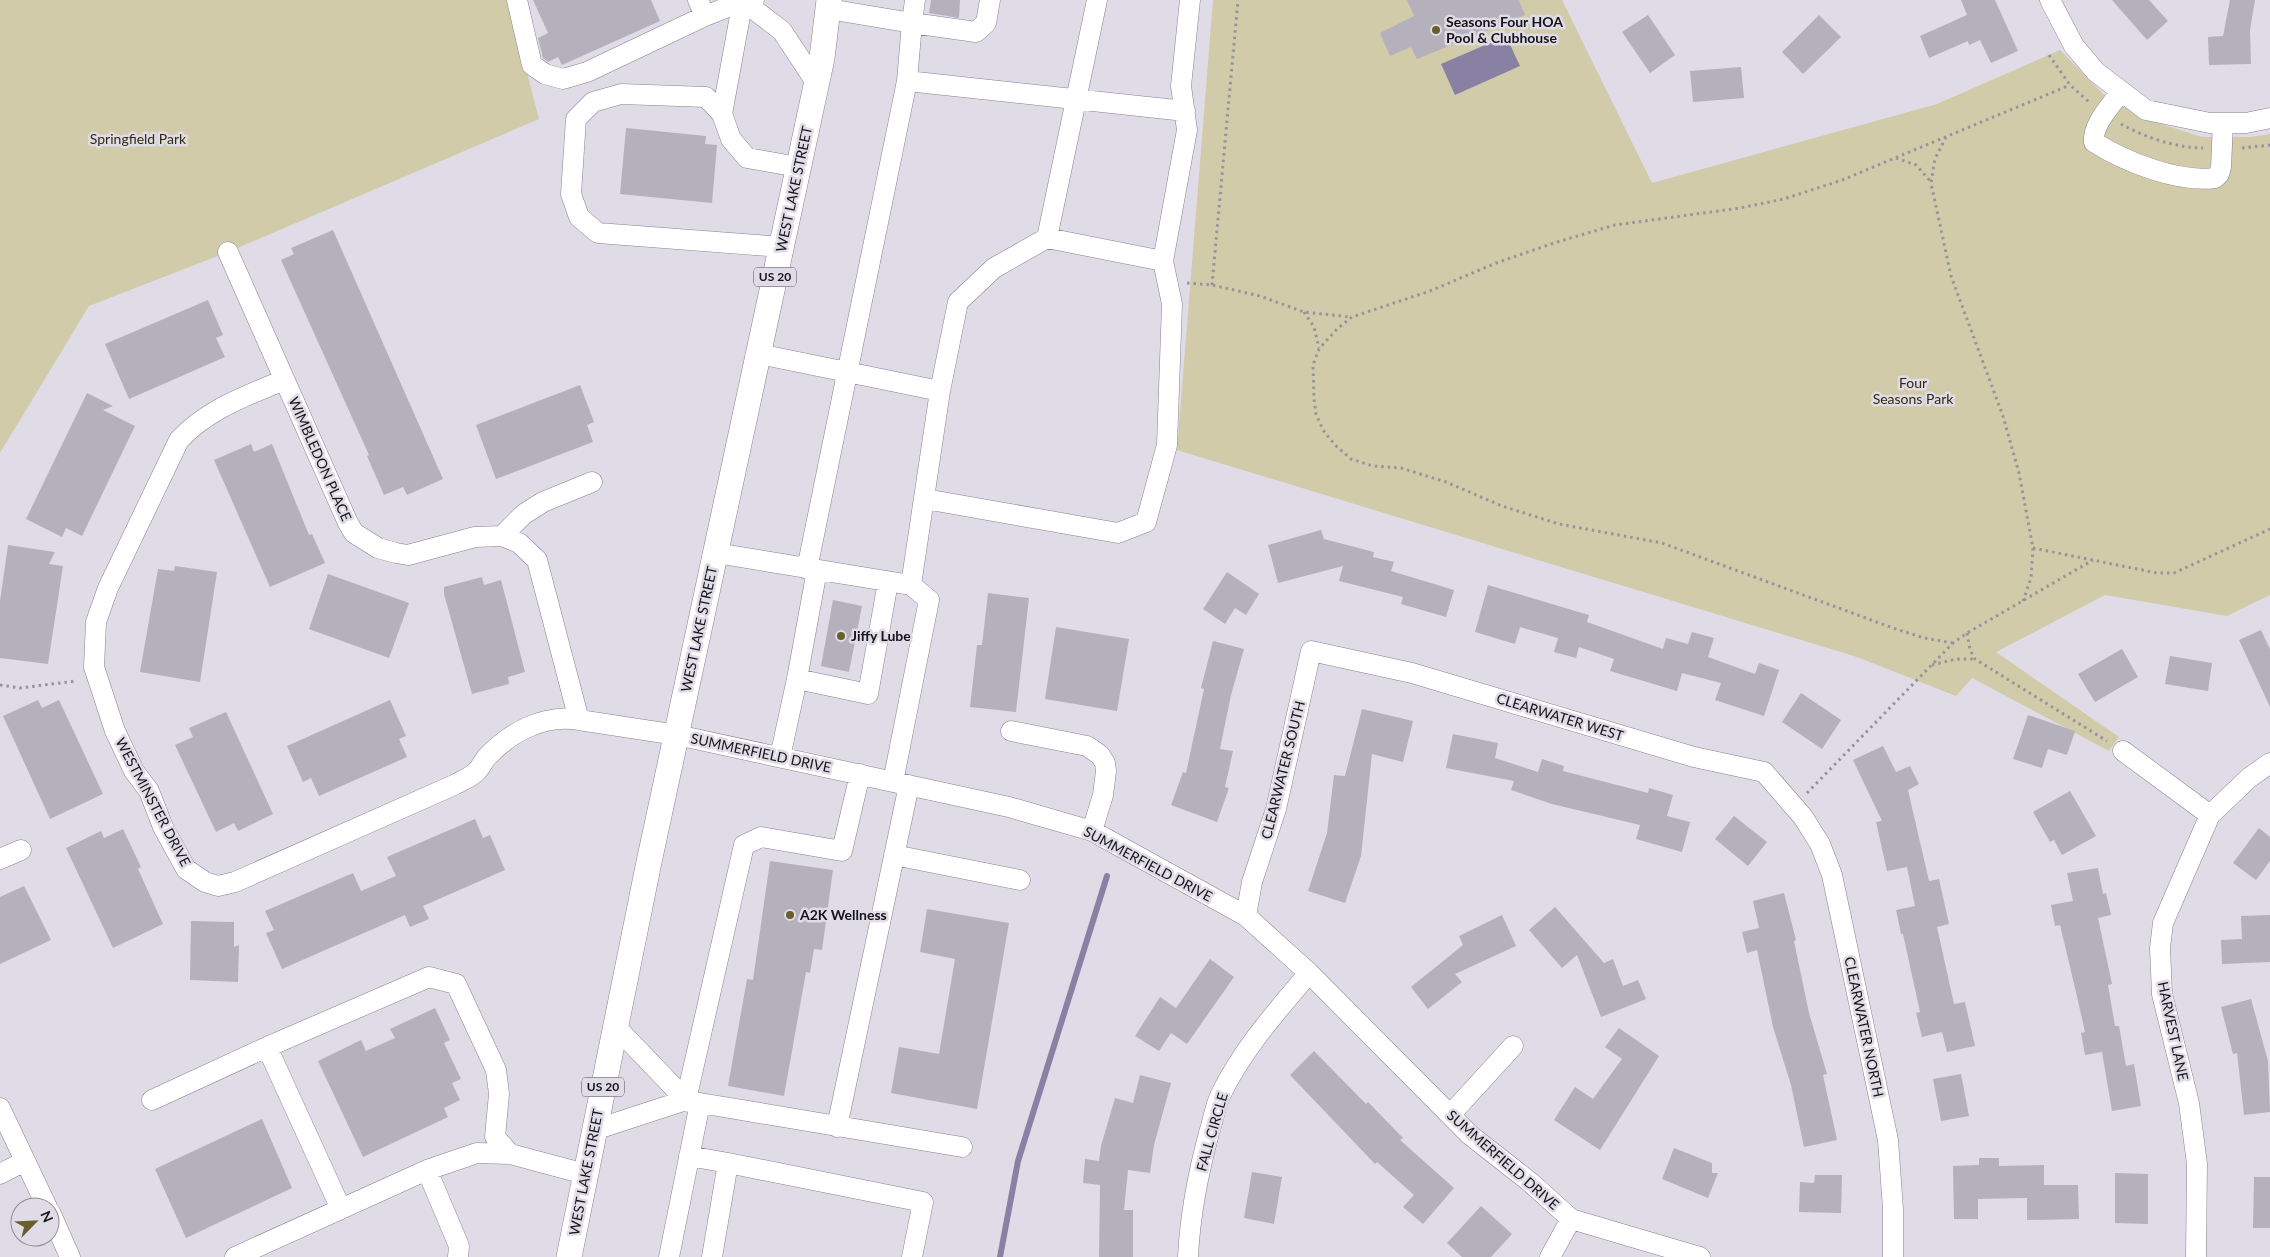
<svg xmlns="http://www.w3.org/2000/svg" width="2270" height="1257" font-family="Lato,sans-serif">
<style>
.green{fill:#d2cba9}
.water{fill:#8981a4}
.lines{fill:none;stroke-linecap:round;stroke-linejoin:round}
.stream{stroke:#8981a4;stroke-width:6}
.building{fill:#b4b1bc}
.minor-casing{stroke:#85838d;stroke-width:21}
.major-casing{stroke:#85838d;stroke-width:26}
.path{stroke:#96949d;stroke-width:3;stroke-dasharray:2.5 4;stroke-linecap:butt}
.minor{stroke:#fff;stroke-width:20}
.major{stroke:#fff;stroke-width:25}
.poi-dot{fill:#695f2b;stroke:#dfdce7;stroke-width:2}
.labels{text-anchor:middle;stroke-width:5;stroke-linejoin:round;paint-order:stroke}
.shield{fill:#dfdce7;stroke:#514f55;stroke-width:1}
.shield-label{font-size:12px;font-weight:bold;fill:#141317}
.poi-label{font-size:14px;font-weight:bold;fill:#141317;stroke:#dfdce7;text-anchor:start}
.park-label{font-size:14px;fill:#302a08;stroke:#dfdce7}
.street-label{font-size:14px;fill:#141317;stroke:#dfdce7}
</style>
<rect width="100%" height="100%" fill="#dfdce7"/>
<path class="green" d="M0 0H508L539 119 228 252 89 306 0 453Z
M1213 0H1562L1652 183 1937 104 2060 50 2107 98 2149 120 2202 137H2250L2270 134V595L2227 616 2105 595 1996 652 2119 737 2109 751 1972 678 1956 696 1857 657 1177 450Z"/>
<path class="water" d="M1506 36 1520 66 1455 95 1441 64Z"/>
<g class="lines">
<path class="stream" d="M1000 1257 1018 1161 1107 876"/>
</g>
<path class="building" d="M533 0H651L660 21 562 65 558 57 548 62 543 58 538 38 548 33Z
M931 0H960L959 18 929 13Z
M1407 0H1519L1525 15 1417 59 1411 47 1390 56 1380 33 1414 16Z
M1961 0H1995L2018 51 1991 63 1980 40 1969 45 1968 41 1929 58 1920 36 1967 15Z
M2112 0H2149L2168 21 2147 40Z
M2230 0H2255L2250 30 2251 64 2209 65 2208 37 2223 36Z
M1648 15 1675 55 1650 73 1622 32Z
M1819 15 1841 37 1803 74 1782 52Z
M1741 67 1744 98 1693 102 1690 71Z
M626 128 706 136 705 144 717 145 712 203 620 194Z
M333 230 443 479 407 495 403 487 384 495 367 456 369 455 281 260 294 254 291 248Z
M208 300 223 335 216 338 225 357 129 399 105 344Z
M580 385 594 422 587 425 593 442 496 479 476 425Z
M87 393 113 406 103 410 135 426 82 536 66 528 62 537 26 519Z
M251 444 254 452 272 444 309 535 312 534 325 563 270 587 214 460Z
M1321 530 1324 539 1374 552 1373 557 1394 562 1391 571 1454 590 1446 617 1401 604 1403 597 1339 581 1343 566 1278 583 1268 545Z
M8 545 55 552 49 564 63 566 48 664 0 658V601Z
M175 566 217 572 200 682 140 672 158 569 174 571Z
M1227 572 1259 594 1246 615 1235 608 1225 624 1203 609Z
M328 574 409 603 389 658 309 629Z
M482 577 484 585 501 580 525 672 508 677 509 684 472 694 444 594V587Z
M1488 585 1589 615 1587 622 1663 649 1666 638 1688 644 1692 632 1714 638 1708 657 1755 674 1759 663 1779 670 1764 716 1715 700 1721 683 1682 673 1677 691 1610 671 1614 659 1579 647 1576 658 1554 652 1558 638 1520 627 1515 644 1475 632Z
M988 593 1029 598 1016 712 970 707 977 645H982Z
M833 600 862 606 849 672 821 666Z
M1056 627 1129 639 1117 711 1045 699Z
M2261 630 2270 649V707L2239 640Z
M1213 641 1244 649 1231 695 1220 749 1233 751 1225 787 1229 788 1217 822 1171 805 1183 772 1186 773 1204 689 1201 688Z
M2122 649 2138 677 2095 702 2078 674Z
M2170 656 2212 663 2208 691 2165 684Z
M1801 693 1841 720 1822 749 1782 722Z
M38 700 42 708 59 700 103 794 50 819 3 716Z
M390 700 406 736 399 739 407 757 319 796 311 778 303 782 287 746Z
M1362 709 1413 721 1403 762 1372 754 1361 856 1345 903 1308 891 1327 833 1334 775 1345 776Z
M226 712 273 814 238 831 234 823 216 832 175 745 193 737 189 728Z
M2028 715 2075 731 2067 755 2048 749 2042 768 2013 759Z
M1453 734 1498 743 1495 758 1538 772 1542 759 1564 766 1563 771 1648 793 1649 788 1673 795 1667 816 1690 822 1682 852 1636 839 1640 825 1552 804 1511 790 1514 781 1446 768Z
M1883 746 1896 772 1910 766 1919 784 1908 790 1929 881 1939 879 1949 924 1937 927 1954 1004 1965 1002 1975 1046 1947 1052 1942 1032 1922 1037 1916 1013 1920 1012 1903 934H1901L1896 910 1915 906 1907 867 1887 871 1876 822 1882 821 1853 760Z
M2070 791 2096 836 2062 855 2054 840 2050 842 2033 812Z
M1734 816 1767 842 1748 866 1715 839Z
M475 819 483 838 490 835 505 870 423 906 429 919 410 927 405 915 282 969 266 933 274 930 265 911 353 873 361 891 396 876 387 857Z
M2259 828 2270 837V861L2256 880 2233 863Z
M123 829 141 867 138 869 163 924 113 948 66 848 101 831 104 838Z
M770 861 833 870 822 950 814 949 810 973 806 972 784 1096 728 1086 747 979 753 980Z
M2098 868 2103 894 2106 893 2111 915 2098 918 2112 984 2108 985 2115 1026H2119L2126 1066 2134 1064 2141 1106 2112 1111 2102 1052 2085 1055 2081 1033 2085 1032 2076 992 2060 925 2055 926 2051 905 2073 901 2067 873Z
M24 886 51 940 0 964V897Z
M1784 893 1796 940 1794 941 1809 1013 1827 1074 1823 1075 1837 1140 1804 1147 1791 1085 1773 1027 1757 950 1747 953 1742 932 1759 928 1753 901Z
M1555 907 1604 963 1613 959 1623 986 1638 980 1646 999 1601 1017 1577 955 1562 968 1529 930Z
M927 909 1009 923 977 1109 891 1093 899 1047 939 1054 955 959 920 952Z
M1502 915 1516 946 1455 974 1462 982 1428 1009 1411 987 1463 945 1459 936Z
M2270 915V962L2222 964 2221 940 2242 939 2241 916Z
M191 921 234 922V947L239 945 238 982 190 980Z
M1210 959 1234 977 1187 1044 1171 1033 1159 1051 1135 1036 1160 997 1176 1008Z
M2251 999 2268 1061 2270 1112 2244 1115 2237 1053 2233 1054 2221 1007Z
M435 1008 450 1040 444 1043 461 1079 452 1083 460 1100 444 1108 448 1117 363 1157 318 1061 361 1040 366 1051 395 1038 390 1029Z
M1619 1028 1659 1056 1600 1150 1554 1120 1575 1087 1593 1099 1622 1059 1605 1047Z
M1314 1051 1366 1104 1368 1102 1403 1138 1400 1140 1454 1188 1423 1224 1403 1207 1414 1195 1377 1162 1375 1164 1290 1075Z
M1961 1074 1969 1116 1941 1121 1933 1079Z
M1140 1075 1171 1083 1154 1145 1150 1173 1128 1170 1124 1210H1133V1257H1099L1100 1185 1083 1183 1085 1159 1099 1161 1101 1146 1115 1098 1133 1103Z
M262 1119 292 1188 186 1238 155 1169Z
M1674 1148 1712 1163V1173H1718L1708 1198 1662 1179Z
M1979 1158H1999V1166L2044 1165V1185H2078L2079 1219 2027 1220V1198L1978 1199V1219H1954L1953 1166 1979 1165Z
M1252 1172 1282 1177 1274 1224 1244 1218Z
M2115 1173 2148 1174V1224L2115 1223Z
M1815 1175H1842L1841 1213 1799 1212 1800 1182 1814 1183Z
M2254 1177H2270V1228H2253Z
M1481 1206 1512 1234 1491 1257H1462L1447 1243Z"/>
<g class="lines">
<defs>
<path id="minor" d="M517 0 532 65 545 74 563 79 587 72 705 16 743 1 754 0
M698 0 705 16
M990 0 986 23 976 32 912 23 907 81 1185 111
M2050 0 2074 46 2096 72 2146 110 2210 123H2246L2270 118
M743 1 782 31 817 84
M828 9 912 23 915 0
M2121 91C2112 105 2092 124 2094 142 2125 162 2179 183 2215 178L2219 174 2221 167 2223 123
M722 114 743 0
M1047 238 1097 0
M782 247 598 233 579 217 571 194 576 119 593 102 621 94 706 97 722 114 731 139 747 158 799 167
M228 252 348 523 354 533 378 548 396 553 408 555 475 537 502 536 519 543 537 560 579 720 677 735 1009 807 1092 831 1246 916 1309 973 1470 1135 1530 1182 1571 1219 1700 1257
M759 354 940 391 958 302 994 268 1047 238 1163 261 1187 130 1181 86 1190 0
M284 380C246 396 208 409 179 440L108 588 96 622 94 667 115 731 134 771 149 791 163 827 186 869 205 882 218 886 235 882 454 785C461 781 472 777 477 771 481 767 483 762 486 758 510 732 544 714 579 720
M925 499 1118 533 1146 522 1167 445 1172 304 1163 261
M502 536 524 514 543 502 592 482
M716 553 911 585 940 391
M807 569 907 81
M797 679 868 694 888 582
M1011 731 1087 746 1100 755 1105 763 1106 771 1103 795 1092 831
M2123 751 2210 815
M780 757 797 679 817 570
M893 782 929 600 911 585
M894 855 1020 880
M0 859 21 850
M1246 916 1252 882 1276 809 1311 651 1412 673 1694 757 1764 772 1803 817 1820 844 1832 875 1888 1140 1893 1209V1257
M615 1026 686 1100
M267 1047 341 1209
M152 1100 267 1047 429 977 456 984 496 1070 499 1094 495 1137 510 1154 585 1174
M686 1100 744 845 761 837 842 851 860 774
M700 1103 962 1147
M0 1108 47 1207
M1450 1115 1513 1046
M837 1127 909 785
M594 1130 686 1100 700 1103 669 1257
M689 1156 728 1163
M427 1170 459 1246 458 1257
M0 1174 25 1161
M50 1212 70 1257
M235 1257 427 1170 477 1153 510 1154
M712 1257 728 1163 923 1202 912 1257
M1188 1257C1190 1215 1198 1174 1209 1133 1213 1121 1215 1107 1220 1096 1242 1050 1276 1012 1309 973
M1550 1257 1571 1219
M2196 1257 2197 1164 2189 1103 2162 994 2160 948 2163 923 2210 815 2249 778 2270 763"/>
<path id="major" d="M569 1257 649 862 822 58 829 0"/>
</defs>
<use href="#minor" class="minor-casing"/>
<use href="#major" class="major-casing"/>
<path class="path" d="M2049 55 2070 85 2089 102
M2121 124C2144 137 2176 148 2203 148
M1946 137 1935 159 1931 183 1951 276 2003 416 2019 473 2033 548 2031 578 2023 601
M2242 148 2270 145
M1896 158 1916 165 1931 182
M1187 283 1212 285 1260 296 1304 312 1351 317
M1212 285 1238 0
M1304 312 1314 327 1319 348
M2033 548 2157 573H2174L2270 529
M1967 633 1970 650 1975 659 2107 741
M1953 643 1924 638 1893 628 1662 543 1559 524 1502 506 1446 482 1401 468 1373 466 1351 459 1335 445 1323 430 1316 414 1314 399 1313 365 1319 349 1337 329 1352 317 1430 291 1496 263 1557 242 1615 225 1740 208 1784 199 1842 180 2070 85
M1932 665 1956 659H1975
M0 685 20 688 76 681
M1807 793 1953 643 1967 633 2093 560"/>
<use href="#minor" class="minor"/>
<use href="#major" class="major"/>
</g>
<g class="poi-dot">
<circle cx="1436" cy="30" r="5"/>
<circle cx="841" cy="636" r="5"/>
<circle cx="790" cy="915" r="5"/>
</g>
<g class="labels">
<g class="shield">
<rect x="754" y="267.5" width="42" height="19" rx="4"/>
<rect x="582" y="1077.5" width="42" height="19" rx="4"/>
</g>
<g class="shield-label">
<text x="775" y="281">US 20</text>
<text x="603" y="1091">US 20</text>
</g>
<g class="poi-label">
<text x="1446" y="27">Seasons Four HOA<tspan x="1446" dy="16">Pool &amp; Clubhouse</tspan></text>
<text x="851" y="641">Jiffy Lube</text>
<text x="800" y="920">A2K Wellness</text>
</g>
<g class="park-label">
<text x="138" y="144">Springfield Park</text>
<text x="1913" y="388">Four<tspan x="1913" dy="16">Seasons Park</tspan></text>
</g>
<g class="street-label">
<text transform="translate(794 189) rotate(-78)" y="5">WEST LAKE STREET</text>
<text transform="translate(320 459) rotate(66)" y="5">WIMBLEDON PLACE</text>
<text transform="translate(699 629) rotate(-78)" y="5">WEST LAKE STREET</text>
<text transform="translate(1560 717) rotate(17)" y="5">CLEARWATER WEST</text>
<text transform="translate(761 753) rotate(12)" y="5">SUMMERFIELD DRIVE</text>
<text transform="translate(1283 770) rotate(-76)" y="5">CLEARWATER SOUTH</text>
<text transform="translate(153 802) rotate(62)" y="5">WESTMINSTER DRIVE</text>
<text transform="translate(1148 864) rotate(28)" y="5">SUMMERFIELD DRIVE</text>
<text transform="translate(1864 1027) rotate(78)" y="5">CLEARWATER NORTH</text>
<text transform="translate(2173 1031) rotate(78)" y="5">HARVEST LANE</text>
<text transform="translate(1212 1132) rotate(-74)" y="5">FALL CIRCLE</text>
<text transform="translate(1503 1160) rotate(41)" y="5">SUMMERFIELD DRIVE</text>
<text transform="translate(586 1172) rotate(-79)" y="5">WEST LAKE STREET</text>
</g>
</g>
<g transform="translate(35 1222) rotate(66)"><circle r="24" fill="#dfdce7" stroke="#8e8c94"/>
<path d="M0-4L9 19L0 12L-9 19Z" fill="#695f2b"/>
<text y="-8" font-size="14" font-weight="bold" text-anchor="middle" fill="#141317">N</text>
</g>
</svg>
